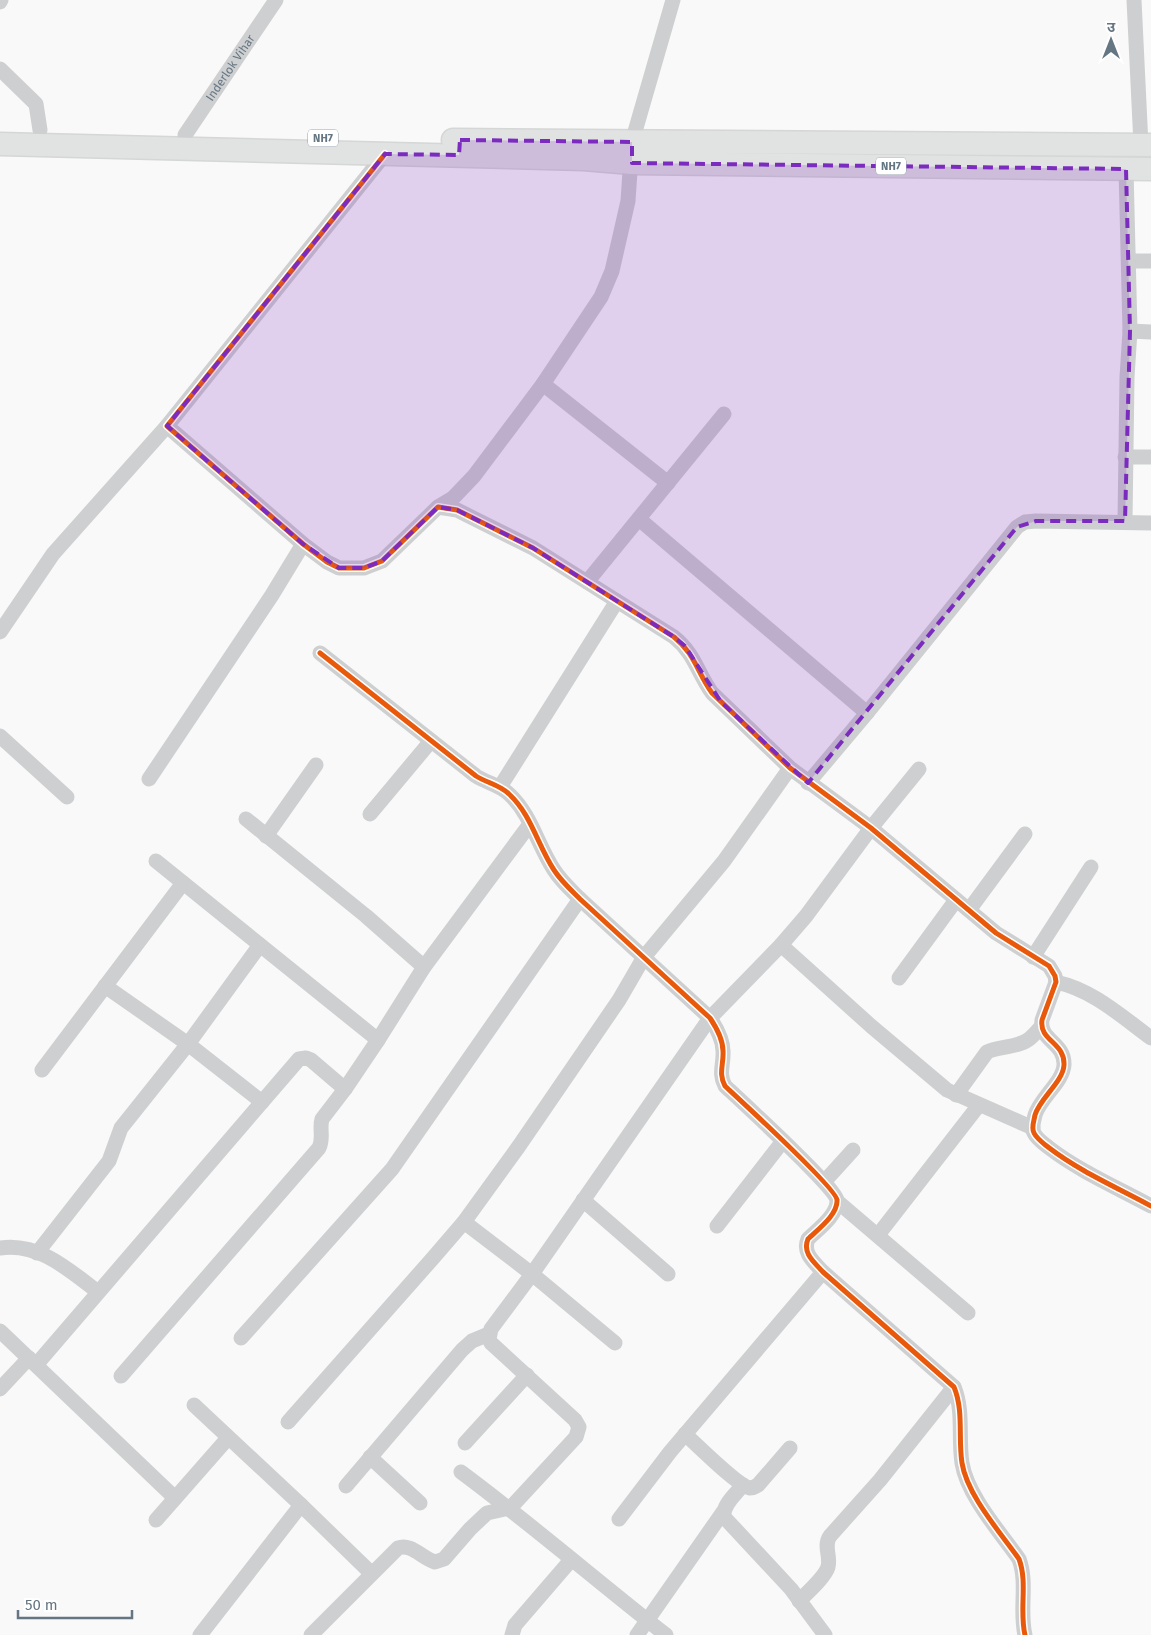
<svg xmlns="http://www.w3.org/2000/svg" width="1151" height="1635" font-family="'Fira Sans','Noto Sans Devanagari',sans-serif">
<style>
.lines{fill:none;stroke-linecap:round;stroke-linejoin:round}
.highway-casing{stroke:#d5d6d6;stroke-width:25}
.minor{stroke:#cecfd0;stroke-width:15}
.highway{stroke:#e1e2e2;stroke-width:22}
.cycleway-casing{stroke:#fff;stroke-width:8}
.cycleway{stroke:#e8590c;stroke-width:5}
.marked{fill:#7b2cbf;fill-opacity:0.2;stroke:#7b2cbf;stroke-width:4;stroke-dasharray:10 6;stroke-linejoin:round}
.labels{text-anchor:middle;stroke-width:5;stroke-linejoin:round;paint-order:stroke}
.shield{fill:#fff;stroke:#939fa8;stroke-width:1}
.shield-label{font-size:11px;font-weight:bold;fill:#657683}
.street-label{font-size:12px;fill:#657683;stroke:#fff}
</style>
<rect width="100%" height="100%" fill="#f9f9f9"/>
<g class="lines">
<defs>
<path id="highway" d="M453 140 1151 145
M0 144 584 159 632 163 1151 169"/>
</defs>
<use href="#highway" class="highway-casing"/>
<g class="minor">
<path d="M1134 0 1141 145"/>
<path d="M0 2 1 0"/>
<path d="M0 69 36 104 40 130"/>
<path id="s1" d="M185 135 276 0"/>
<path d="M385 154 167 426 303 544 327 562 339 568H364L382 561 438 507 457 510 533 548 674 637C695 654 697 672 712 693L790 768 871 828 996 933 1049 966 1055 976 1056 982 1042 1020C1039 1041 1065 1042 1064 1065 1063 1082 1040 1098 1035 1115 1034 1121 1031 1128 1034 1133 1037 1139 1043 1143 1048 1147 1079 1171 1116 1187 1151 1206"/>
<path d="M1129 261H1151"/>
<path d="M1130 331 1151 332"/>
<path d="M543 384 668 483"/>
<path d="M1125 457H1151"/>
<path d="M438 507 453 498 474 476 543 384 601 297 612 271 628 201 632 142 673 0"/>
<path d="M639 519 867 713"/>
<path d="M1125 521 1127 377 1130 331 1126 169"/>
<path d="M587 582 724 414"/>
<path d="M0 632 53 554 167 426"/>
<path d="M320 653 476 776C487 783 500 785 509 794 531 814 538 846 554 870 561 881 571 890 580 899L710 1018C716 1027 723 1039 723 1051 724 1064 718 1073 725 1086 740 1100 837 1189 837 1200 838 1215 817 1230 808 1239 802 1253 814 1262 823 1272L954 1387C964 1411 958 1438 962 1463 967 1495 1000 1532 1019 1559 1028 1583 1019 1610 1025 1635"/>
<path d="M0 736 67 797"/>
<path d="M149 779 272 595 303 544"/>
<path d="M808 783 867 713 1017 527 1025 522 1036 521 1151 523"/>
<path d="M500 787 617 601"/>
<path d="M370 814 431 741"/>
<path d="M246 819 366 916 424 967"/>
<path d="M266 836 316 765"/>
<path d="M156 861 378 1040 424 967 530 824"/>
<path d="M969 910 1025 834"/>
<path d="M781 945 871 1026 947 1090 1033 1128"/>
<path d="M1033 957 1091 867"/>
<path d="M899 978 956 900"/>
<path d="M1056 982C1093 990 1121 1016 1151 1038"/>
<path d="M105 986 188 1044 262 1102"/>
<path d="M42 1070 183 883"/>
<path d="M956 1095 987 1052C999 1046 1014 1048 1026 1041 1032 1038 1036 1032 1041 1027"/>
<path d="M824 1182 853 1150"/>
<path d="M583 1200 668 1274"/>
<path d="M838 1202 968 1313"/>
<path d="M464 1222 532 1274 615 1343"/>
<path d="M717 1226 783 1141"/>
<path d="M878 1235 979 1105"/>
<path d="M0 1248C39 1242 69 1270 98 1292"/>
<path d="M37 1253 109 1161 121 1128 188 1044 260 945"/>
<path d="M0 1331 175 1498"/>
<path d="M241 1338 392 1169 580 899"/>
<path d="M36 1365 299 1059 306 1058 311 1060 345 1089"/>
<path d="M121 1376 319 1148C324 1138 319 1129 322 1119L345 1089 378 1040"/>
<path d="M0 1389 29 1358"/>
<path d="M194 1405 301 1505 371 1573"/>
<path d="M288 1422 433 1258 464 1222 519 1146 619 1000 644 957 724 861 790 768"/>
<path d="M685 1434C696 1444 738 1486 750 1488 754 1488 754 1487 758 1485L790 1448"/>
<path d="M465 1443 527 1375"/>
<path d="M370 1457 420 1503"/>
<path d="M461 1472C531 1524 597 1581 666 1635"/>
<path d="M743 1485C736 1494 722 1505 724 1517L791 1589 825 1635"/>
<path d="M346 1486 462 1350 472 1341 489 1334"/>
<path d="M619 1519 670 1452 823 1272"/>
<path d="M156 1520 228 1438"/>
<path d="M799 1601C807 1593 825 1577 828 1567 831 1556 823 1546 830 1536L880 1480 954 1387"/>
<path d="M200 1635 301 1505"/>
<path d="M311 1635 398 1548C411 1543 422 1558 435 1562L444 1559 470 1529 487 1513 509 1508 514 1504 576 1437 579 1427 575 1420 491 1343 489 1339 491 1329 532 1274 710 1018 781 945 806 916 871 828 919 769"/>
<path d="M512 1635 515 1625 571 1560"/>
<path d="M637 1635 723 1512"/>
</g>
<use href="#highway" class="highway"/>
<defs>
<path id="cycleway" d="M385 154 167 426 303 544 327 562 339 568H364L382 561 438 507 457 510 533 548 674 637C695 654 697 672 712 693L790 768 871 828 996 933 1049 966 1055 976 1056 982 1042 1020C1039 1041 1065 1042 1064 1065 1063 1082 1040 1098 1035 1115 1034 1121 1031 1128 1034 1133 1037 1139 1043 1143 1048 1147 1079 1171 1116 1187 1151 1206
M320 653 476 776C487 783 500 785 509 794 531 814 538 846 554 870 561 881 571 890 580 899L710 1018C716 1027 723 1039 723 1051 724 1064 718 1073 725 1086 740 1100 837 1189 837 1200 838 1215 817 1230 808 1239 802 1253 814 1262 823 1272L954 1387C964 1411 958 1438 962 1463 967 1495 1000 1532 1019 1559 1028 1583 1019 1610 1025 1635"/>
</defs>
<use href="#cycleway" class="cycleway-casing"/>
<use href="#cycleway" class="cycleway"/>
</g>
<path class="marked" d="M460 140 632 142V163L1126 169 1130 331 1125 521H1036L1017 527 808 783 721 702 685 646 674 637 533 548 457 510 438 507 382 561 364 568H339L303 544 167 426 385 154 459 155Z"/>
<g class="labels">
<g class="shield">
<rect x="308" y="129.5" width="30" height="17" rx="4"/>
<rect x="876" y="157.5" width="30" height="17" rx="4"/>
</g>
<g class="shield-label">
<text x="323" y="142">NH7</text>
<text x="891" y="170">NH7</text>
</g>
<g class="street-label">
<text dy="4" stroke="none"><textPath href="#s1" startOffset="81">Inderlok Vihar</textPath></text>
</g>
</g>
<g transform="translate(1111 40)" stroke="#ffffff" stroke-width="4" paint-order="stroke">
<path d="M0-4L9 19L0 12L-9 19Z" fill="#657683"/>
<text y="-8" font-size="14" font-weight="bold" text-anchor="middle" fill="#657683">उ</text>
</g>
<path d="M18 1610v8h114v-8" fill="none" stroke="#657683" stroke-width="2.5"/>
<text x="25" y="1610" font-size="15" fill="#657683" stroke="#ffffff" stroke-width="4" paint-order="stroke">50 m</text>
</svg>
